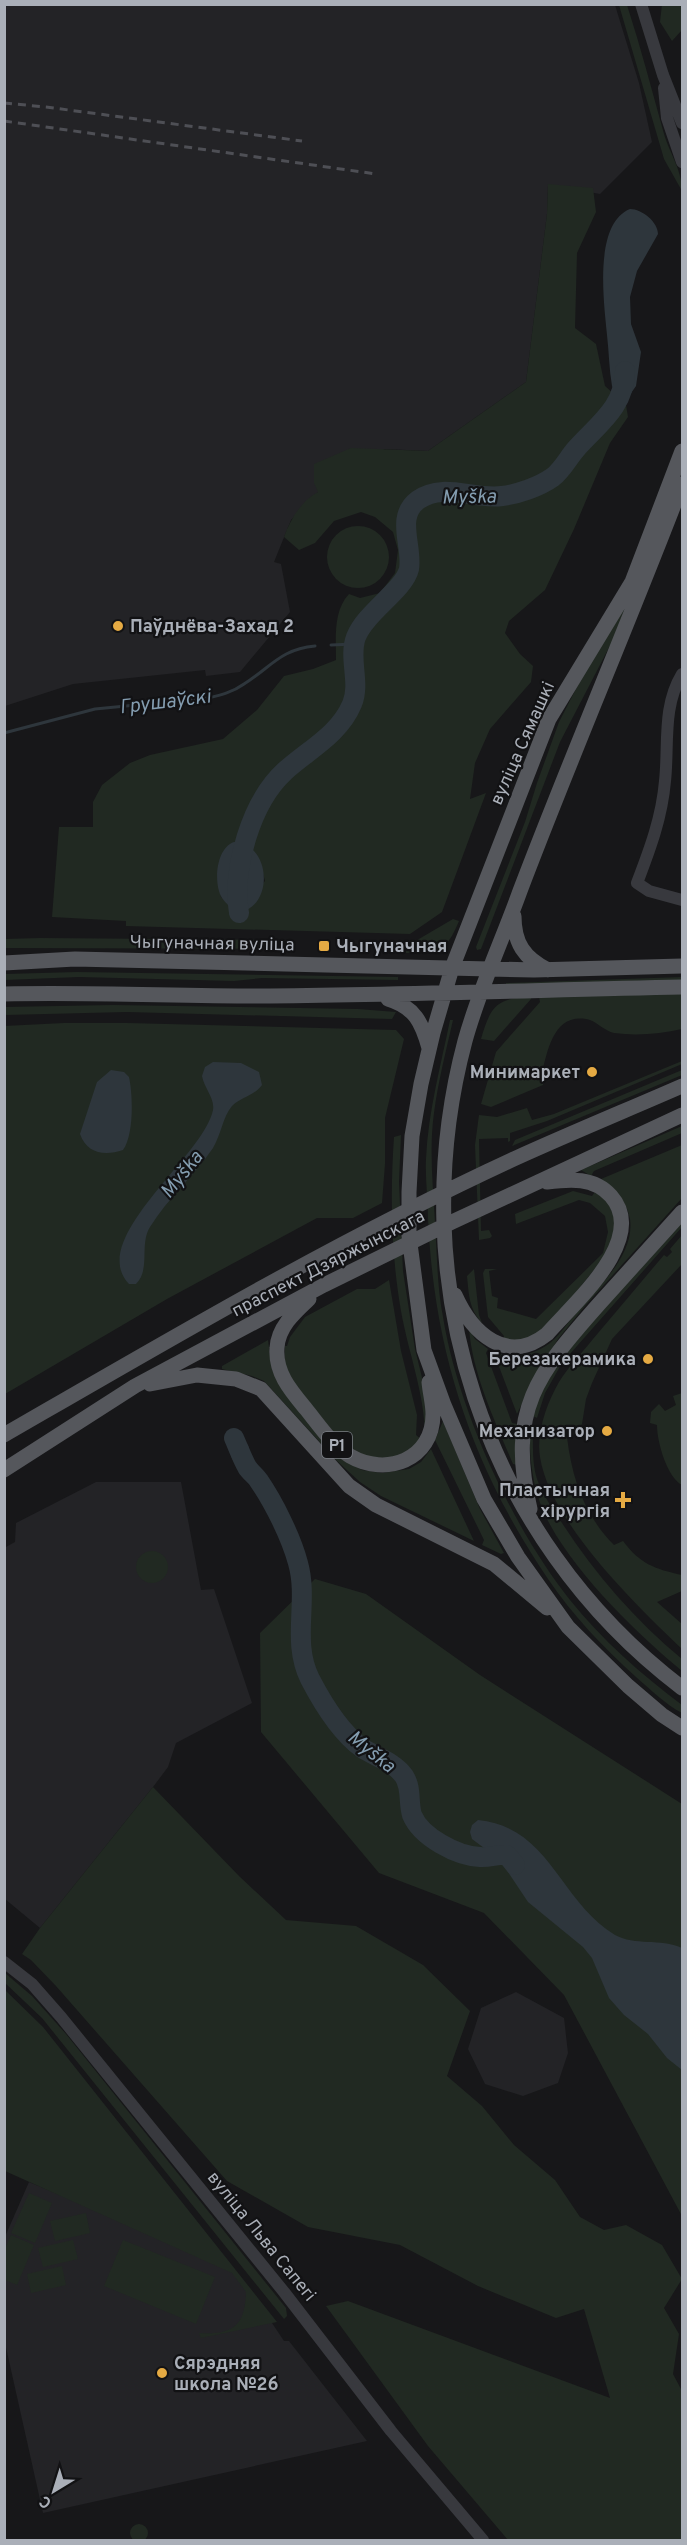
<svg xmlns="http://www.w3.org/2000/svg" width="687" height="2545" font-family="Overpass,sans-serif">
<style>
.built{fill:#232326}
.green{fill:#212922;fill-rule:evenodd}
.water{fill:#2e363c}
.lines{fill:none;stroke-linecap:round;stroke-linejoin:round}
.stream{stroke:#2e363c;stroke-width:3}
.river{stroke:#2e363c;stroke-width:20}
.minor{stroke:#38393e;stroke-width:12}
.major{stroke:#55575c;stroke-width:15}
.rail{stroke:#4e4f55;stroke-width:3;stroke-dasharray:8 6;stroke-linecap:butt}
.poi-dot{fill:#e5aa43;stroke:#121214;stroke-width:2}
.labels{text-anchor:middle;stroke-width:4.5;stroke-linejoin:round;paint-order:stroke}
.shield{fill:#121214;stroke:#7c8087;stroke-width:1.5}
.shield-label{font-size:16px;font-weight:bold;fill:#aaafb8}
.poi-label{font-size:18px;font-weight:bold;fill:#aaafb8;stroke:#121214;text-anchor:end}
.street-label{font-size:18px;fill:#aaafb8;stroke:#121214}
.water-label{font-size:20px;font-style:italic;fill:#849db0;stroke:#121214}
</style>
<rect width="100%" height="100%" fill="#171719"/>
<path class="built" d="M4 5H615L639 83 652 142 600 194 548 185 547 214 526 382 428 451 384 449 318 492 291 520 274 562 281 564 290 612 240 672 206 676 205 670 73 684 5 706Z
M96 1482H181L201 1590 214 1589 252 1703 176 1743 168 1767 153 1787 40 1928 5 1899 4 1548 15 1542 16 1523Z
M516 1992 564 2018 568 2053 558 2083 523 2096 485 2084 468 2049 481 2008Z
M29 2182 227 2265 270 2320 284 2341H289L367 2441 43 2513 5 2343 4 2239Z"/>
<path class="green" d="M662 4 682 5V30L672 41 660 22Z
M619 5H627C641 48 652 91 664 134 670 154 682 170 682 191L664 159Z
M548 184 593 188 596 212 577 253 575 328 596 344 605 386 626 405 628 417 610 443 574 529 545 590 509 621 505 633 520 654 533 666 531 682 490 729 475 763 470 799 486 793 442 912 410 934 126 926V921L52 917 59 827H93V802L102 785 130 763 150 755 223 739 257 710 284 676 313 669 336 660C336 638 333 611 349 594L360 598 380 593 395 573 398 550 393 532 375 517 361 512 334 521 315 543 299 550 284 537C290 520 301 501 318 492L314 483V464L351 448 428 451 526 382 547 214ZM260 862 265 881 234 913 231 906 221 897 218 877Z
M327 557a31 31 0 1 1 62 0a31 31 0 1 1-62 0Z
M631 594 616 634 560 742 481 949 477 950 476 947 525 822 537 783 559 722 580 681Z
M453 919 459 921C446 952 439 952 406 953L407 946Z
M40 938 290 940 293 949 5 948V939Z
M77 972 398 977V980L262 978 234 981 79 977 5 980V974Z
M682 977V981L506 986V983Z
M682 993V1029C660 1034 637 1036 614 1033 605 1031 598 1023 590 1020 555 1011 548 1048 542 1073L545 1075 543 1085 491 1107 481 1104 496 1052 540 1002 539 997Z
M531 996V999L494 1041 481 1039C491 1005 496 999 531 996Z
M113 1005 358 1009 396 1012 392 1019 127 1012 5 1015V1007Z
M450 1020H453C446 1051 438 1082 434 1113 429 1149 433 1186 435 1222 437 1254 437 1286 443 1317 458 1410 512 1527 570 1600 602 1640 642 1675 682 1705V1713C665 1704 651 1690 636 1677 603 1647 573 1616 548 1579 472 1467 434 1353 428 1218 428 1198 425 1178 426 1159 428 1112 441 1065 450 1020Z
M64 1023H127L396 1030 404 1039 385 1118V1164L382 1203 353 1218H317L167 1299 5 1394 4 1026Z
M682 1061V1064L547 1121 510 1133V1141L508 1142V1138L479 1139 481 1231 489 1230 492 1236 490 1238 479 1240 475 1145 479 1115 497 1117 527 1108 532 1120 554 1114Z
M682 1070V1075L512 1146 515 1140Z
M682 1126V1133L594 1171 591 1176 581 1170Z
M401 1135 399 1182 403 1271 415 1349 428 1402 425 1433C424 1392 408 1351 401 1311 391 1254 390 1194 394 1137Z
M682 1145V1198L585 1306 558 1339 536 1374 517 1414 495 1356 498 1353C514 1359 536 1354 550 1343 560 1335 568 1322 577 1312 598 1287 635 1255 630 1219 627 1202 615 1189 601 1179Z
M573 1191 592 1196 595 1192 608 1201 616 1222 610 1250 548 1327 521 1343 504 1340V1336L488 1317 483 1273 485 1269H497L489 1271 492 1296 498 1298 497 1308 536 1319 603 1253 608 1232 605 1216 590 1203 579 1200 516 1224 515 1214Z
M682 1219V1227L562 1363 545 1393 537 1418 533 1416 536 1403 556 1364Z
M682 1235V1264L612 1339 592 1383 586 1399 582 1424 576 1434 567 1437C572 1478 584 1515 614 1545L623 1541C640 1564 655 1569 682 1575V1591L657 1602 682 1624V1649C636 1605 550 1522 540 1457 536 1432 547 1403 559 1382 568 1367 582 1353 593 1339 617 1311 640 1283 664 1255L667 1257 672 1252 670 1249Z
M474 1269 479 1315 482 1323C469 1309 469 1295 467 1276Z
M389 1280 401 1351 417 1415 416 1435 422 1440 398 1459 363 1457 341 1441 292 1382 284 1366 285 1346H287L290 1337 305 1317 357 1289H375Z
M469 1329 475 1339 488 1349 486 1353 512 1423 517 1424 515 1434 518 1465 513 1464C495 1421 473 1376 469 1329Z
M268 1340 272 1369 276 1378 353 1465 362 1470 382 1473 409 1469 421 1462 431 1449 474 1541 381 1496 360 1482 337 1461 264 1381 252 1376 222 1369V1366Z
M682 1393V1485C667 1477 657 1442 657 1425L650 1423 651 1412 659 1404 665 1411 676 1405 673 1396Z
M443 1421 480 1509 504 1553 501 1554 482 1545 484 1540 435 1440Z
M529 1428 533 1429C533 1445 532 1463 537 1479 542 1494 553 1509 562 1523 595 1574 635 1620 682 1659V1671C635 1632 559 1559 539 1500 531 1476 530 1453 529 1428Z
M136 1567a16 16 0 1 1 32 0a16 16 0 1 1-32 0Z
M315 1579 366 1594 480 1675 682 1804V2216L564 1995 484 1913 379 1873 261 1732 260 1633Z
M153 1787 239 1876 286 1920 356 1926 423 1965 470 2011 447 2076 482 2106 514 2145 555 2180 580 2217 604 2230 626 2225 662 2245 682 2279 664 2308 679 2334 673 2374 682 2391V2540H508L428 2446 326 2306 348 2301 610 2398 584 2309 556 2318 478 2286 400 2245 308 2227 227 2181 56 1986 31 1960 22 1954 40 1928Z
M5 1973 32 1996 66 2034 286 2308 287 2316 284 2319 42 2018 5 1983Z
M5 1990 43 2027 277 2322 201 2338 199 2333C232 2335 245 2327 246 2292L232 2273 5 2171Z
M29 2193 52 2203 35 2243 11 2233Z
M86 2213 90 2233 55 2241 50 2221Z
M11 2235 34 2245 17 2285 5 2280V2249Z
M73 2240 78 2259 43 2267 38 2248Z
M123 2240 215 2277 196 2324 104 2286Z
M62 2266 66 2285 31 2293 27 2274Z
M130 2533a9 9 0 1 1 18 0a9 9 0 1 1-18 0Z"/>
<path class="water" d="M630 209C642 209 658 222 658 234L637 271 630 297 631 324 641 352 636 386 629 396 620 397 615 393 612 386C609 369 609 352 607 335 604 303 593 224 630 209Z
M234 842C273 843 275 913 233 913 231 906 226 904 222 898 213 883 216 848 234 842Z
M213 1062 241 1063 259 1072 262 1085C254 1096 241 1097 232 1106 223 1116 221 1135 213 1148 194 1176 168 1198 150 1227 139 1245 151 1269 136 1284H129C86 1239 204 1156 213 1110 215 1098 204 1088 202 1076L205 1067Z
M111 1070 124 1072 129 1077C133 1095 134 1135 123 1150 105 1156 87 1154 80 1134L97 1082Z
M236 1436 248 1445 252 1461 260 1474 257 1481C246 1474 225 1461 232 1445L230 1440Z
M478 1820C550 1827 559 1901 615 1935 635 1946 660 1938 682 1948V2070L667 2058 648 2034 624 2015 609 1998 592 1958 583 1947 528 1902 500 1860 472 1839 470 1832 472 1825Z"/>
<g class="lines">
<path class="stream" d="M331 645 354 644
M4 733 95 709 208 698C221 695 233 692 244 684 271 667 281 649 315 646"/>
<path class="river" d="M239 913C232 868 251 802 285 771 308 750 339 735 352 704 361 683 348 658 356 637 366 612 404 590 409 569 413 546 395 517 418 500 443 482 474 500 502 496 518 494 539 487 553 477 563 469 568 458 576 449 597 425 625 407 625 371
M234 1438C238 1447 242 1458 247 1467 250 1472 256 1476 259 1481 274 1503 291 1537 298 1563 309 1602 291 1641 310 1679 323 1704 340 1732 362 1748 376 1757 394 1762 404 1776 412 1788 408 1802 412 1815 421 1837 457 1856 480 1857 489 1858 498 1854 507 1855L515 1865"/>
<path class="minor" d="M641 4 663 75 682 123
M664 88 667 118 682 162
M682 674C662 707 669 745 665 781 662 817 650 849 637 883L649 891 682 900
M4 1962 32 1984 61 2017 284 2292 391 2431 483 2540"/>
<path class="major" d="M682 451 632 582 549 719 452 968 433 1033 421 1084 412 1136 409 1192V1236L424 1350 444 1405 484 1499 518 1557 568 1627 628 1686 662 1715 682 1728
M682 484C630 620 572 754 520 891 502 941 479 990 465 1041 401 1281 483 1537 682 1688
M514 916C514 943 524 958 548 970
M4 963 75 959 534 970 682 966
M4 994C90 992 174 996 259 996 400 995 541 990 682 987
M388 999C415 1007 422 1023 429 1048
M455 1295C472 1333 507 1366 547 1334 574 1303 649 1239 611 1196 594 1177 570 1179 547 1182
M309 1299C295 1312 278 1327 277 1348 275 1373 291 1391 306 1409 319 1425 332 1445 350 1456 386 1477 433 1460 433 1414 433 1404 430 1393 429 1382
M150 1384 197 1375 236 1379 261 1389 349 1486 376 1505 494 1564 547 1608
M4 1435C172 1338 340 1239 516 1158 571 1133 627 1110 682 1086
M4 1470 135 1386 324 1285 452 1222 682 1115
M530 1509C507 1410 537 1374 599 1304 627 1273 655 1242 682 1212"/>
<path class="rail" d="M4 103 46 107 302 141
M4 121 376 174"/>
</g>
<g class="poi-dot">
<circle cx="118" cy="626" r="6"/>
<rect x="318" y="940" width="12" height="12" rx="3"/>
<circle cx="592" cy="1072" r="6"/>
<circle cx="648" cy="1359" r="6"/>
<circle cx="607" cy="1431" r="6"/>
<path d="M620 1491h6v6h6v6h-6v6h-6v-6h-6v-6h6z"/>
<circle cx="162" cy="2373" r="6"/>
</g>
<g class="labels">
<rect class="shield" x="322" y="1432" width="30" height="26" rx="4.5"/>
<g class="shield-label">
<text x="337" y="1451">Р1</text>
</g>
<g class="poi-label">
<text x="130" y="632" text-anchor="start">Паўднёва-Захад 2</text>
<text x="336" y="952" text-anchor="start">Чыгуначная</text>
<text x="580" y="1078">Минимаркет</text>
<text x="636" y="1365">Березакерамика</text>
<text x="595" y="1437">Механизатор</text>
<text x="610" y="1496">Пластычная<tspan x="610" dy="21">хірургія</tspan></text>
<text x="174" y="2369" text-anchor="start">Сярэдняя<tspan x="174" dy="21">школа №26</tspan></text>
</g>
<g class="street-label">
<text transform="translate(522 743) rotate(-66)" y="6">вуліца Сямашкі</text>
<text transform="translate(212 943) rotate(1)" y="6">Чыгуначная вуліца</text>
<text transform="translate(328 1263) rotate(-27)" y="6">праспект Дзяржынскага</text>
<text transform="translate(262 2236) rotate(51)" y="6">вуліца Льва Сапегі</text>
</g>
<g class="water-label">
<text transform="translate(469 496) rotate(-1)" y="7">Муška</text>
<text transform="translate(165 701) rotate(-7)" y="7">Грушаўскі</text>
<text transform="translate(181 1174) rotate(-51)" y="7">Муška</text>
<text transform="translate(372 1751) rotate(39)" y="7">Муška</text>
</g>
</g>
<rect width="687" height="2545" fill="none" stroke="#aaafb8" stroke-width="12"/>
<g transform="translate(54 2491) rotate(218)" stroke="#121214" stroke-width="4.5" paint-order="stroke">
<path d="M0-4.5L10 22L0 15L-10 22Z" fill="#aaafb8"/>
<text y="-9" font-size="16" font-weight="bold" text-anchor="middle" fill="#aaafb8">С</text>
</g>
</svg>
